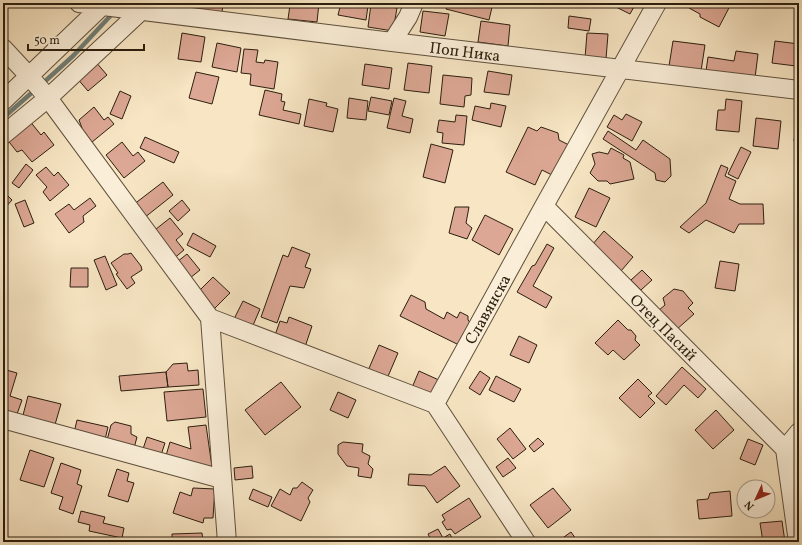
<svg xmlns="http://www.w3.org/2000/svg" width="802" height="545" font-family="Vollkorn,serif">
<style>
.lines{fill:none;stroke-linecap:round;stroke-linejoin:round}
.stream{stroke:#707e76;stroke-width:4.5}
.building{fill:#dca794;stroke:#2c1f0f}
.street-casing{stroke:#5f503c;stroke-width:20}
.street{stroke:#faeed8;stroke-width:18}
.labels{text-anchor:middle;stroke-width:3.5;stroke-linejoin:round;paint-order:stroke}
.street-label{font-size:16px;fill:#2c1f0f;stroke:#faeed8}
</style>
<rect width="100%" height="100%" fill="#f7e5c3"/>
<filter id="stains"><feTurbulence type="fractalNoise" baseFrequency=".005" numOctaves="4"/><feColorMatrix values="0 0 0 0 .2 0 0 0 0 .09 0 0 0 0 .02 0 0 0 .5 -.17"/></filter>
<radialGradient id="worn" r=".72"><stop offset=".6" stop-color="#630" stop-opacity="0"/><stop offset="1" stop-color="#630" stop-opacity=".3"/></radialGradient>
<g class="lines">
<path class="stream" d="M42 84 73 56 114 12
M3 118 36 89"/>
</g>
<path class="building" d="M182 3H223L222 13 182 7Z
M304 3H319L317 22 288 19 290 5 303 6Z
M341 3H351L368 6 366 20 338 15Z
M447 3H461L478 7 479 3H493L489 20 446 9Z
M610 3H636L630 14 610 4Z
M689 3H730L731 4 719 27 700 17V14L689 8 691 4Z
M371 4 397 8 393 31 368 27Z
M423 11 449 14 445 36 420 32Z
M569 16 591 19 589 31 568 28Z
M481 21 510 25 508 46 478 42Z
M182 33 205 37 201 62 178 59Z
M587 33 608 34 606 59 585 58Z
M673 41 705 45 701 71 669 66Z
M775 41 799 44 796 66 772 63Z
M217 43 241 48 237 72 212 67Z
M244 49 258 50 256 62 264 63 265 60 278 62 274 89 250 85 251 74 241 73Z
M736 51 758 54 755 78 706 71 708 57 734 61Z
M95 61 107 75 88 91 76 77Z
M408 63 432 66 429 93 404 90Z
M365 64 392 68 389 89 362 85Z
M488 71 512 75 509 95 484 92Z
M196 72 219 77 212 104 189 98Z
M443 75 472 78 471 95 465 96 464 107 440 104Z
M265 90 282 94 281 101 285 102 283 110 301 114 299 124 259 115Z
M120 91 131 96 122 119 110 114Z
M371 97 392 101 389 115 368 111Z
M349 98 368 101 366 120 347 118Z
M394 98 406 101 402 116 413 119 410 133 387 128Z
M309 99 327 103 326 106 338 109 333 132 304 126Z
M726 99 742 101 739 132 716 130 718 110H725Z
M491 103 506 106 501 127 472 120 475 106 490 109Z
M94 107 104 120 108 117 114 124 86 147 75 133 82 128 79 120Z
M626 114 642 122 632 141 607 127 614 115 622 120Z
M456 115 467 116 464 145 442 143 443 133 437 132 439 120 455 122Z
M797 117H799V142L794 141Z
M756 118 781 121 778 149 753 146Z
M29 120 41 135 44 132 54 145 32 162 22 150 17 152 6 138Z
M528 127 537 131 541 127 558 133 559 140 569 145 554 176 542 170 535 185 506 172Z
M608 131 636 150 643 140 670 159 671 176 665 182 656 180 655 173 603 139Z
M145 137 179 152 174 163 140 148Z
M122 142 133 156 138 152 145 161 124 178 106 155Z
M431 144 453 150 445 183 423 177Z
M741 147 751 152 738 179 728 174Z
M611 148 624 155 623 158 630 162 634 179 610 184 607 181H598L590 173 595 164 592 154 599 152 608 154Z
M26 164 33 170 19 188 12 183Z
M721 165 728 168 725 176 736 181 729 199 740 204H763L764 224H739L734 233 706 220 689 233 680 227 706 203Z
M46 167 54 176 58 172 69 185 50 201 43 192 47 187 36 175Z
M163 182 173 195 144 218 133 205Z
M589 188 610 198 596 227 575 217Z
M3 191 12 200 3 210Z
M90 198 96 206 83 216 84 222 69 233 55 214 69 204 74 210Z
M25 200 34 223 24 227 15 204Z
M182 200 190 210 178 221 169 211Z
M455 207H469L466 223 472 228 467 239 449 233Z
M485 215 513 229 499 255 472 240Z
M170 218 183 234 176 240 184 250 172 260 151 233Z
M604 231 633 257 621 271 592 245Z
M193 233 216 246 210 257 187 245Z
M547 244 554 248 533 286 552 297 546 308 517 292 532 266 535 265Z
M292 247 310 254 305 267 311 269 304 288 290 286 277 323 261 317 283 255 288 257Z
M131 253 141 266 142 270 131 277 135 283 127 289 116 274 118 273 111 263 124 254H128Z
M187 254 200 270 190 278 177 262Z
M105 256 117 285 106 290 94 260Z
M720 261 739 264 735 291 715 288Z
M71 268H88V287H70Z
M642 270 652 280 641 290 631 280Z
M213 277 230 293 214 309 198 292Z
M674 289 683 291 693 303 688 308 694 314 676 330 658 311 665 305 663 298Z
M411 295 425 302 426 309 444 319 447 312 457 318 460 312 468 316V320L472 325 461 346 400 316Z
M243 301 260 309 251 330 233 321Z
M289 317 312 326 304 350 274 338 280 321 287 323Z
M618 320 628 330H631L636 336 635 340 640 345 624 360 613 350 608 355 595 343Z
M519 336 537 345 529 363 510 355Z
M379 345 398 353 386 381 367 373Z
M187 363 188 371 198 370 199 385 168 387 166 372 173 364Z
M682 367 706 389 698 398 684 385 666 405 656 396Z
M3 369 17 373 10 396 22 400 16 417 3 413Z
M419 371 441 381 433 400 411 390Z
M480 371 490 378 480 395 469 388Z
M166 372 168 387 121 391 119 376Z
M496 376 521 389 514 402 489 390Z
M638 379 652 393 648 396 655 403 640 418 619 398Z
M281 382 301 407 265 435 245 410Z
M203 389 206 417 167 421 164 392Z
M338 392 356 400 348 418 330 410Z
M28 396 61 404 54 428 22 419Z
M716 410 734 430 713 449 695 430Z
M77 420 108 427 104 444 73 437Z
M115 422 131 426V434L137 437 133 452 106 444 111 425Z
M206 425 212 467 195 469 165 459 170 442 191 449 188 427Z
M510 428 526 449 513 459 497 439Z
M147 437 165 443 160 458 142 452Z
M538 438 544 444 534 452 529 446Z
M748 439 763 445 755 465 740 459Z
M343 442 363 444 362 452 370 456 368 464 373 469 371 478 358 476 359 468 347 466 338 454V445Z
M30 450 54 458 44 487 20 480Z
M508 458 516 468 503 477 496 467Z
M61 463 81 470 77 484 82 486 73 514 59 509 63 497 51 493Z
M252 466 253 478 235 480 234 468Z
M445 466 460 486 437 503 425 486 408 485 409 474 431 475Z
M117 469 129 473 127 481 134 483 128 502 108 496Z
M302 482 313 490 308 498 310 502 301 521 271 506 280 489 290 495 293 488H297Z
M193 488 215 489 213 518H204L203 523 173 513 180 492 191 496Z
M553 488 571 510 548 528 530 505Z
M253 489 272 497 268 507 249 499Z
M730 491 732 516 699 519 697 500 708 499 710 493Z
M469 498 481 517 455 534 451 529 447 530 442 522 445 520 442 515Z
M81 511 105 517 103 523 124 528 122 538 89 531 90 525 78 522Z
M782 521 785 542H763L760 523Z
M438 529 443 538 450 534 454 542H432L428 534Z
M571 532 578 542H557Z
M202 533 203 541H212V542H172V534Z"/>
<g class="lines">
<defs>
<path id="street" d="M79 3 392 42 799 90
M392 42 408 17 414 3
M3 48 29 76 48 98 210 318 435 404
M3 101 105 3
M3 135 48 98 141 11 146 6
M544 206 785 449 799 432
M210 318 227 542
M3 419 222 479
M785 449 798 542
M526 542 435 404 544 206 657 3"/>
</defs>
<use href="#street" class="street-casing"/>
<use href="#street" class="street"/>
</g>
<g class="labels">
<g class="street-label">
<text transform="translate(465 51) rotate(7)" y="6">Поп Ника</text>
<text transform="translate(487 309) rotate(-61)" y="6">Славянска</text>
<text transform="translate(664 327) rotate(45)" y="6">Отец Пасий</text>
</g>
</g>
<rect width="802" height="545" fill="none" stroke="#f7e5c3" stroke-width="16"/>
<rect x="4" y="4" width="794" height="537" fill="none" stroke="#2c1f0f" stroke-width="2"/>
<rect x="8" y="8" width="786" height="529" fill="none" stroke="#2c1f0f"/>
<g transform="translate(756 499) rotate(226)"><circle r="19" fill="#faeed8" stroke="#a89b88"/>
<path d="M0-3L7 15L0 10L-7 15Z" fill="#8f2418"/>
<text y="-6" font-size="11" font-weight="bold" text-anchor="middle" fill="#2c1f0f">N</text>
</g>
<path d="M28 44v6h116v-6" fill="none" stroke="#2c1f0f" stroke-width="2"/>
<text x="34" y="44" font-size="12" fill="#2c1f0f" stroke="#faeed8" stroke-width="3" paint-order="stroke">50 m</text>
<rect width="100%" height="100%" filter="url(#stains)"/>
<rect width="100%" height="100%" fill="url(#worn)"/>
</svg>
